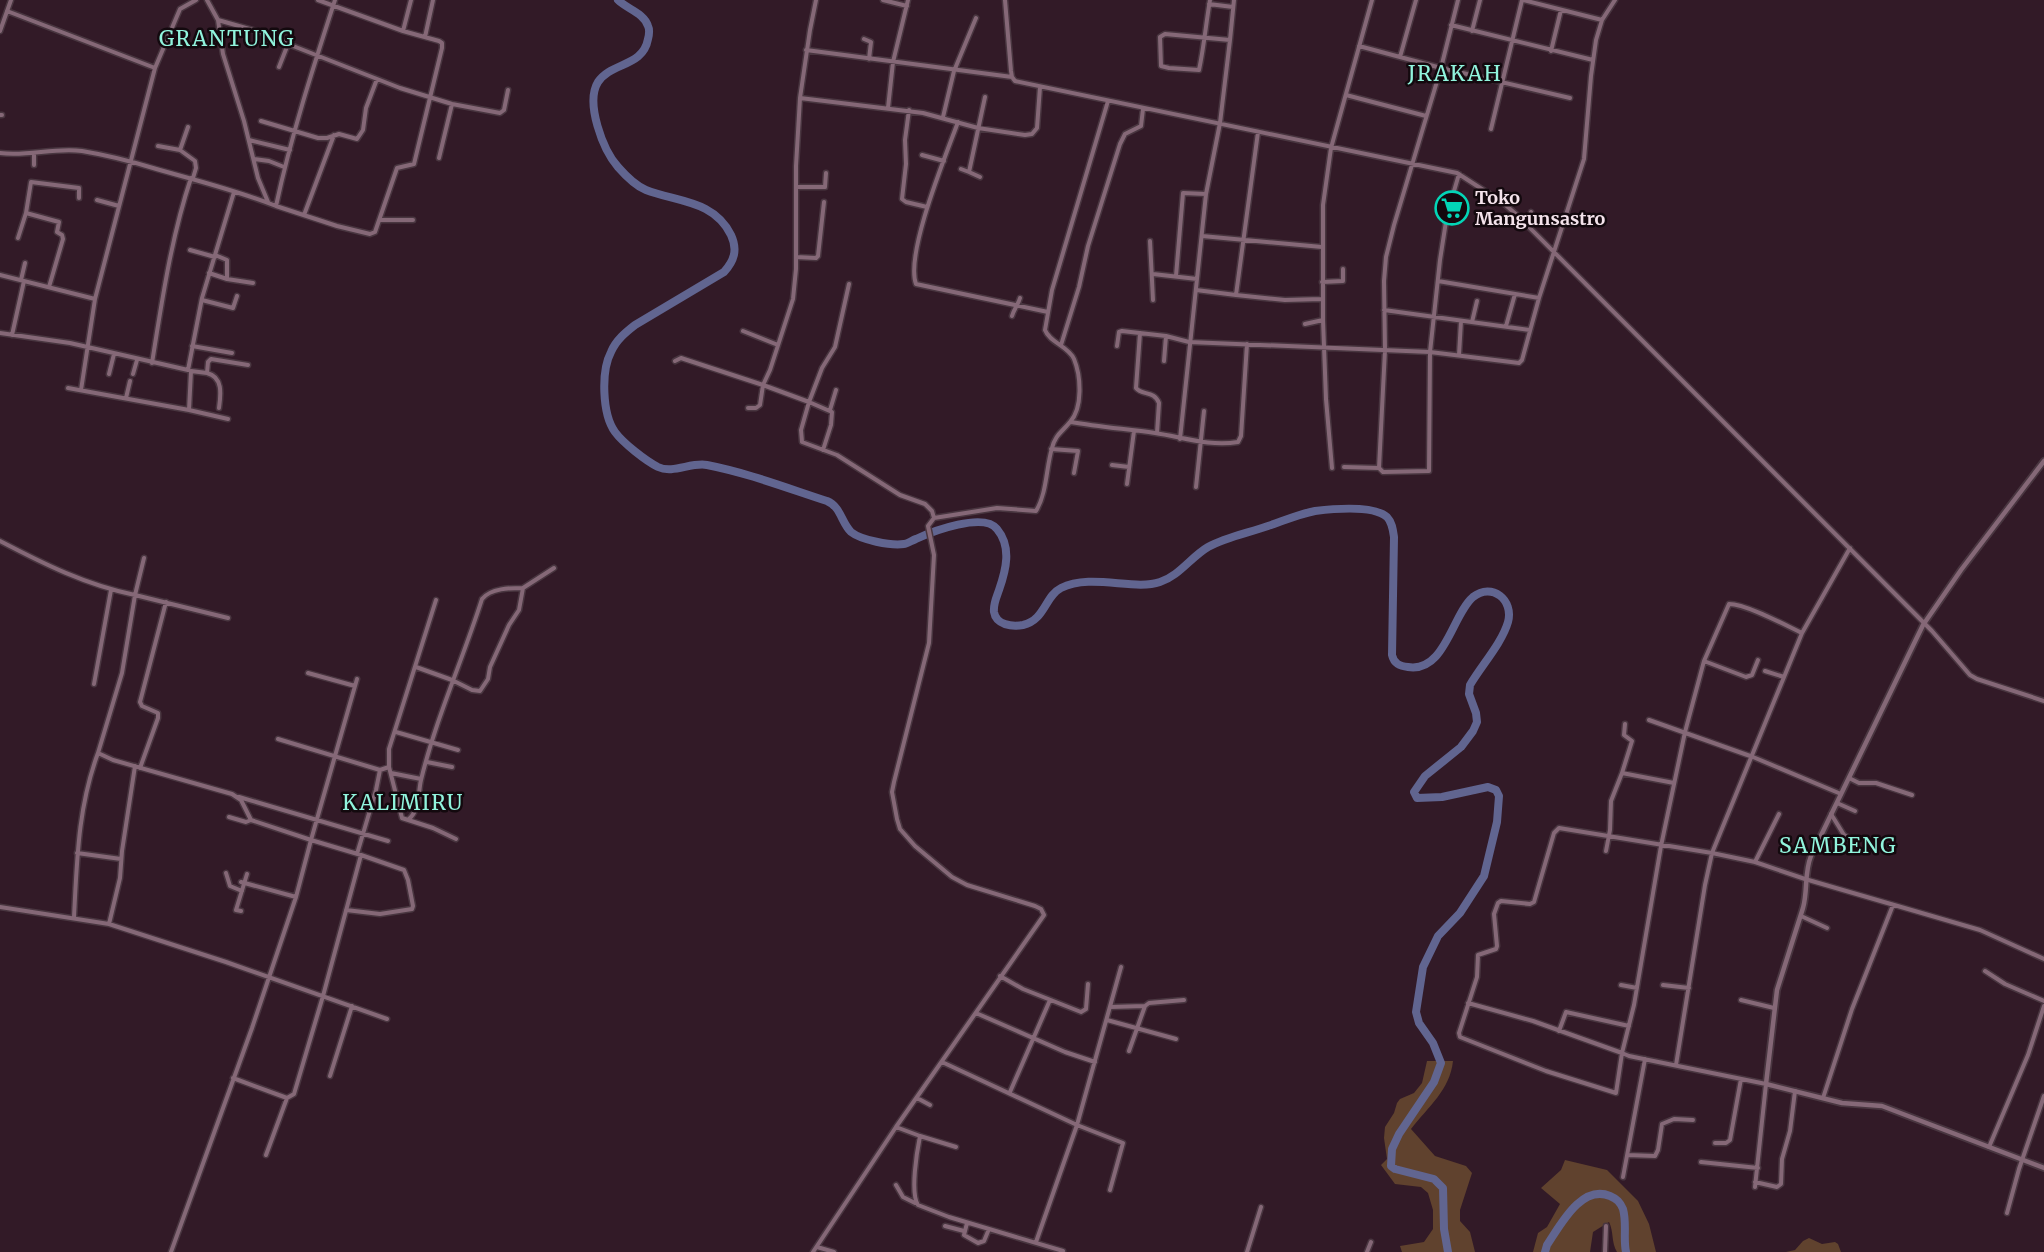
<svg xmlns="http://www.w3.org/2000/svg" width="2044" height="1252" font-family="Merriweather,serif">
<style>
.green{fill:#60422e}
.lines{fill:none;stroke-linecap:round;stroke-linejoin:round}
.river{stroke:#616590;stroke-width:8}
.minor-casing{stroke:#493640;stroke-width:7}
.tertiary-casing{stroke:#493640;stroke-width:8}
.minor{stroke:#856877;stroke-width:4}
.tertiary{stroke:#856877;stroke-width:4.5}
.labels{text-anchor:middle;stroke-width:5;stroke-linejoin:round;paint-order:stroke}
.poi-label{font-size:18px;font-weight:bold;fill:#f4e3eb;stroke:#13090e;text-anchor:start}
.quarter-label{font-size:21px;letter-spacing:1.5px;fill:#91f4dd;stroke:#13090e}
</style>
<rect width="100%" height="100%" fill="#321a27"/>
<path class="green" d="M1427 1061H1453C1450 1090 1428 1107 1411 1129L1435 1156 1466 1166 1472 1173 1460 1210V1221L1470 1232 1475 1252H1402L1400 1246 1424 1242 1433 1229V1210L1428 1193 1421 1187 1395 1184 1381 1165 1387 1159 1384 1138 1385 1127 1394 1113 1397 1103 1400 1099 1414 1093 1422 1083Z
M1565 1160 1607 1170 1638 1201 1649 1224 1656 1252H1617C1611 1242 1614 1232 1609 1222L1593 1232 1590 1252H1533L1538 1233 1547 1227 1560 1204 1541 1188 1561 1170Z
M1809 1238 1822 1244 1835 1242 1838 1244 1841 1252H1786L1795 1250 1803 1241Z"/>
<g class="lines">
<path class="river" d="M618 0C627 9 644 13 648 26 650 30 649 35 648 39 643 67 611 62 598 82 585 103 603 150 618 167 625 175 636 186 646 190 677 202 714 200 731 235 738 250 734 261 724 272L635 325C626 332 616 340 611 352 601 371 602 414 615 432 623 443 646 461 658 467 673 474 691 462 707 465 748 473 787 488 827 501 841 507 841 522 851 532 861 540 891 546 904 544 908 544 912 540 916 539 933 531 984 512 997 529 1012 547 1006 570 999 590 997 596 993 604 994 612 996 625 1012 627 1023 625 1045 620 1045 596 1061 588 1091 573 1134 591 1160 582 1179 576 1191 557 1208 547 1226 537 1248 533 1268 526 1283 521 1299 514 1315 511 1332 509 1373 505 1387 517 1392 522 1393 530 1394 537L1392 655C1394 664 1400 666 1408 667 1445 673 1452 615 1473 597 1492 582 1514 600 1508 622 1502 643 1481 666 1470 685L1469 694 1476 713 1477 722 1473 731 1461 747 1425 776 1414 792 1417 798 1442 797 1488 787 1496 790 1499 796 1497 822 1484 876 1460 913 1438 936 1423 967 1416 1012 1419 1023 1433 1043 1441 1063 1434 1082 1399 1134 1392 1149 1391 1166 1395 1169 1434 1179 1443 1188 1444 1229 1448 1252
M1545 1252 1547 1245C1560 1226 1581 1184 1610 1196 1617 1199 1620 1202 1623 1209 1627 1223 1623 1239 1626 1252"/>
<defs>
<path id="minor" d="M207 0 218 20 223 54 244 121 258 178 268 202
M318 0 403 31 411 0
M816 0 810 30 800 98 796 166V269L793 299 770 370 763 385 809 402 801 430 802 442 837 455 900 495 925 504 932 511 934 518
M883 0 907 6
M1005 0 1011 71 1012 77 1015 81 1457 173 1502 202 1517 215 1932 631 1970 675 1977 679 2044 701
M1523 0 1602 20
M1209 4 1233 7
M7 11 155 68
M218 20 274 36 288 44 400 88 452 104 500 113 504 110 508 90
M1451 25 1593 60
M0 31 11 0
M1472 31 1480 0
M425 37 433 0
M864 39 871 42 869 59
M1230 40 1234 0
M1359 46 1441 68 1570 98
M806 50 1012 77
M1551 51 1561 10
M1400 57 1416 0
M279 67 288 44
M1346 95 1426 116
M800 98 923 113 978 128 1025 135 1032 134 1037 128 1040 87
M888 108 893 62 908 0
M909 110 905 140 906 164 902 199 906 202 927 207
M0 115H2
M943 117 954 71 976 18
M261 121 318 138H327L339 134 357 139 363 130 366 108 377 79
M958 122C946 155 905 254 916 284L1048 312
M188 127 180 150 195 161 196 168 193 178
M1491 129 1522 0
M1258 132 1236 295 1285 300 1322 299
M249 140 290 150
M158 146 180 150
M0 153C27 157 55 147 82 151 106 155 130 161 153 168 194 180 236 190 276 206 291 136 313 68 335 0
M922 155 944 161
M439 158 452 104
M254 159 269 161 284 167
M34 165V153
M961 169 969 172 985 97
M969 172 980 177
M796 187H825L826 173
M97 200 119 206
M276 206 337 226 370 234 375 232 397 168 414 164 442 48V43L439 41 403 31
M26 213 59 222 57 232 62 235 63 239 49 287
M304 215 334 135
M380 220H413
M1527 225 1531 212
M1202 236 1322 247
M18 238 26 213 31 182 79 188V198
M1150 241 1153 300
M190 250 215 257
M215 255 227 260V279
M796 257 816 258 818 256 824 202
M209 273 227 279 253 283
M1153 274 1197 279
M0 275 95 299
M1176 276 1183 193 1206 194
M21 280 25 263
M1438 281 1539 298
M1322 282 1343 281V269
M1196 290 1236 295
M202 300 233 308 237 296
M1384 310 1530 330
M1012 316C1014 309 1018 305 1020 298
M1472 322 1477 301
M1305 324 1323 320
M1506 326 1515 294
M743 331 778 345
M0 333 70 343 188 370 202 298 234 192
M1140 333 1136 388C1142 396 1154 390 1159 403L1157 433
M12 335 24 281
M1061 345 1079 287 1088 246 1120 144 1125 134 1141 126 1143 109
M192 346 232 353
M1117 346 1119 332 1122 331 1166 336 1189 342 1430 352 1519 363 1522 360 1539 298 1584 159 1591 76 1596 40 1602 20 1615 0
M1459 355 1461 321
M675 361 681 358 763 385 760 405 756 408H748
M1164 361 1166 336
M152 363C162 301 171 238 191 178
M191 371 207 373 208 362 211 359 248 365
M207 373C223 377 221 394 219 408
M109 374 114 354
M133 374 137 360
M68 388 189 410 191 371
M81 390 95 299 155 68 180 9 196 0
M126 398 130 381
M189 410 228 419
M830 410 836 390
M1071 422C1099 427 1127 429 1155 433 1182 437 1210 447 1238 442L1241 436 1247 344
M1180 439 1206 194 1220 123 1230 40 1165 34 1160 37 1161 66 1169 68 1199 70C1204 47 1206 23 1210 0
M1051 449 1078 451 1074 473
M823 450 831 425 832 412 809 402 822 368 835 347 849 284
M1112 465 1129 467
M1344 467 1379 468 1383 472 1429 471 1430 352 1440 260 1447 215 1459 174
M1332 468 1326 399 1323 320V205L1331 148 1372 0
M1379 468 1385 350 1384 281 1386 257 1394 225 1441 68 1458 0
M1127 484 1134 431
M1196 487 1204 411
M0 541C44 564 86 585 135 595L122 673 98 753 113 760 232 794 241 800 251 820 311 840 296 897 252 1028 171 1252
M144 558 135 595 228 618
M436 600 389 749V767L402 818 433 828 456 839
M1704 661 1746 677 1752 675 1758 660
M416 667 452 680 472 690 480 691 488 679 490 667 509 625 519 610 523 588 554 568
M1765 671 1784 677
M308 673 355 686
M94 684 111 590
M1649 720 1753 757 1841 794
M396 732 458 750
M278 739 380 770
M427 762 452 767
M140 768 158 718V713L142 706 140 702 166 602
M391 773 421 779
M1622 773 1632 741 1624 735 1625 724
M1849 778 1859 783H1876L1912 795
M239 797 388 841
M1837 803 1855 811
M1831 814 1844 835 1857 842
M229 817 246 822 251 820
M409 819C420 809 418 793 421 780 436 718 463 659 482 599 491 588 510 588 523 588
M1606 851 1610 830 1611 801 1622 773 1674 783
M77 853 121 859
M357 854 376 790 380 770 389 767
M1755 862 1779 814
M226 873 230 886 242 891
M241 882 296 897
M0 907 109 924 226 962 387 1019
M346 910 380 914 412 909 413 906 408 880 404 870 361 855 311 840 357 679
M241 911 236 910 247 874
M1801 916 1827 928
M74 917C77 860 78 807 98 753
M109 924 120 878 122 851 135 766
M1985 971 2005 984 2044 1001
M1000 976 1023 989 1081 1012 1086 1009 1088 984
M1621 985 1637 988
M1663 985 1689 988
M1741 1000 1774 1008
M1468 1003 1533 1021 1622 1053 1616 1093 1546 1071 1460 1037 1459 1033 1477 977 1478 955 1496 949 1497 946 1494 914 1498 903 1501 901 1530 904 1534 902 1554 833 1559 828 1712 853 1755 862 1805 879 1980 930 2044 959
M1145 1006 1149 1003 1184 1000
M1110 1007 1145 1006 1129 1051
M976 1013 1065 1052 1095 1062
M1107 1020 1176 1039
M1559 1031 1566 1012 1629 1026
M942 1062 1077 1125 1123 1143 1110 1190
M1676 1065 1705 885 1712 853 1802 633 1850 548
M330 1076 352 1006
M233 1078 287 1098 294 1094 323 996 361 855
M1010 1092 1050 1000
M917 1098 930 1105
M1823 1098 1852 1009 1893 905
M896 1127 920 1136
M1715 1143H1726L1730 1140 1741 1079
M956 1147 920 1136C917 1151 910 1193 918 1205L949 1217 1063 1251
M1989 1147 2028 1055 2044 1006
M266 1155 287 1098
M1627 1155 1655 1156 1658 1150 1662 1124 1674 1119 1693 1120
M1701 1162 1758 1168
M1623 1177 1645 1059
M1755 1182 1777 1187 1781 1184 1782 1159 1790 1131 1795 1091
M896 1185 903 1197 915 1203
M1755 1187 1766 1084 1629 1056 1622 1053 1634 1005 1661 846 1685 732 1704 661 1729 604C1746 604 1785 625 1802 633
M2007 1213 2019 1169 2044 1096
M967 1223 964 1235 978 1243 984 1241 989 1229
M945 1226 964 1231
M1036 1242 1077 1125 1121 967
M817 1247 834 1252
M813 1252 896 1127 1044 915 1041 909 1035 906 967 885 952 877 915 846 900 829 897 819 892 792 894 782 929 643 934 555 928 526 934 518 997 508 1036 511C1047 493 1046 468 1052 448 1055 435 1062 432 1070 422 1083 408 1081 376 1074 359 1068 346 1050 343 1045 330L1052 290 1108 101
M1247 1252 1261 1207
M1367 1252 1371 1242
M1605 1252 1606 1226"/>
<path id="tertiary" d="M2044 461 1961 570 1923 625 1811 856C1804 873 1808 890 1803 908L1777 990 1766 1084 1842 1103 1882 1106 2044 1168"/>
</defs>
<use href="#minor" class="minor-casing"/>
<use href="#tertiary" class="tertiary-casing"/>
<use href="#minor" class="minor"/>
<use href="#tertiary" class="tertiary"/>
</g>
<defs>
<symbol id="supermarket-ring" viewBox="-11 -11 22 22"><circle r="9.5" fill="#13090e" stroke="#03d5b6" stroke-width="1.5"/><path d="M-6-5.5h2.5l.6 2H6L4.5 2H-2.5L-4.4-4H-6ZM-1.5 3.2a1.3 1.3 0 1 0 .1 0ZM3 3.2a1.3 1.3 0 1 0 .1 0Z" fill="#03d5b6"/></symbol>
</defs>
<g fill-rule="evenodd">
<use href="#supermarket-ring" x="1433" y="189" width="38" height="38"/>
</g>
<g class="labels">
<g class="poi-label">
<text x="1475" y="204">Toko<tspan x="1475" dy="21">Mangunsastro</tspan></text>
</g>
<g class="quarter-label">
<text x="227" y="46">GRANTUNG</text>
<text x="1455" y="81">JRAKAH</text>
<text x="403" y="810">KALIMIRU</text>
<text x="1838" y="853">SAMBENG</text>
</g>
</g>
</svg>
